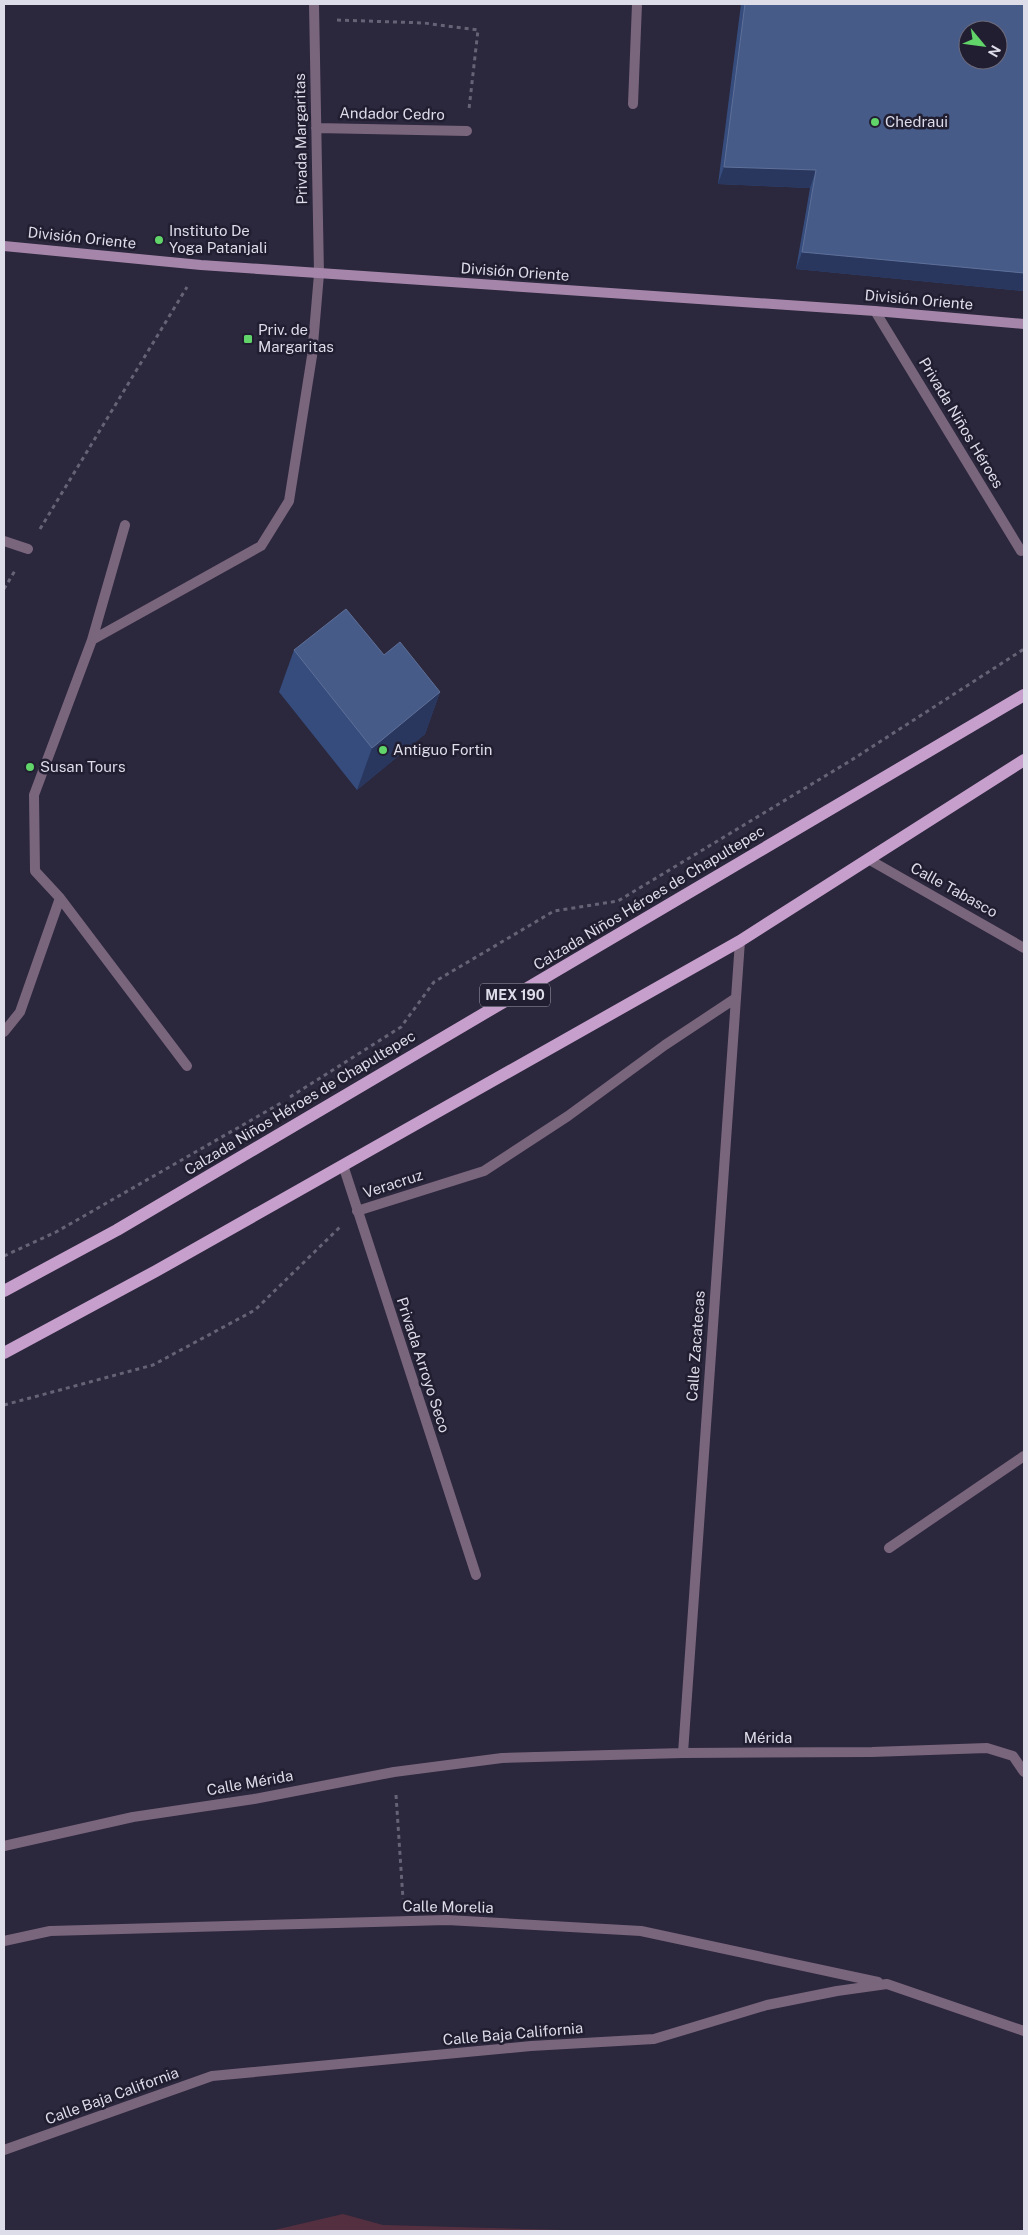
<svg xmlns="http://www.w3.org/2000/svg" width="1028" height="2235" font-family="'Public Sans',sans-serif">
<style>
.green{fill:#542f40}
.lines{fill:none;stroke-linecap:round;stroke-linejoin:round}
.path{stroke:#666376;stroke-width:3;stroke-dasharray:4 4;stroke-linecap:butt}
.minor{stroke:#79657c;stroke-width:10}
.secondary{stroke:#a586aa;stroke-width:10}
.primary{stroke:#c79fcd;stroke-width:12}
.wall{fill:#354c7d}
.shaded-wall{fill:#29375e}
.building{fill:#475b89;stroke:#5e7098;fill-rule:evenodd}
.poi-dot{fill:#61d46a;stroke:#211e31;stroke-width:2}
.labels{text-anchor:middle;stroke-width:5;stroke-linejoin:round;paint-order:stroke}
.shield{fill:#211e31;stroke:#a5a3b2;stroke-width:1}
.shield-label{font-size:14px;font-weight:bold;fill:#dddce9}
.street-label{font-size:15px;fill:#dddce9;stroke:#211e31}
.poi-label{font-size:15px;fill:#dddce9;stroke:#211e31;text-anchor:start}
</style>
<rect width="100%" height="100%" fill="#2b273c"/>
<path class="green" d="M343 2214 383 2225 598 2231H270Z"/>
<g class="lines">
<path class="path" d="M337 20 424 23 478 30 469 109
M40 529 187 287
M4 589 16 569
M290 1097 401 1027 434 982 554 911 618 901 850 761 1024 649
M4 1256 56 1232 281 1103
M4 1405 153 1365 255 1310 340 1227
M396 1795 403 1899"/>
<path class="minor" d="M633 104 637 4
M316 128 467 131
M875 311 1021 551
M4 541 28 549
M92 640 125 525
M868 859 1024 948
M4 1032 20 1012 60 898
M187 1066 60 898 35 871 34 795 92 640 261 546 289 501 312 356 319 274 314 4
M343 1165 476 1575
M357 1211 484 1171 568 1116 665 1045 736 998
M889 1548 1024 1456
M683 1753 740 941
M4 1846 133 1817 254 1799 394 1772 502 1758 683 1753 872 1752 987 1748 1013 1756 1024 1772
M4 1941 50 1931 447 1920 641 1931 878 1982
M4 2150 212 2076 531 2046 654 2039 767 2005 837 1991 887 1984 1024 2031"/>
<path class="secondary" d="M4 246 201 265 875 311 1024 324"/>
<path class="primary" d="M4 1291 117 1230 1024 695
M4 1353 156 1271 740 941 1024 760"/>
</g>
<path class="wall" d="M741 4H1024V291L796 269 810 188 718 184Z
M294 650 384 655 440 692 425 734 357 790 279 692Z"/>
<path class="shaded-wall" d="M724 167 816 170 810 188 718 184Z
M802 252 1024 273V291L796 269Z
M440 692 425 734 357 790 372 748Z"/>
<path class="building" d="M745 4H1024V273L802 252 816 170 724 167ZM968 30H998V60H968Z
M346 609 384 655 400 642 440 692 372 748 294 650Z"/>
<g class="poi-dot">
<circle cx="875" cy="122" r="5"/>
<circle cx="159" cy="240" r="5"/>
<rect x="243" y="334" width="10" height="10" rx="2.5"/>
<circle cx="383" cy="750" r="5"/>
<circle cx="30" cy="767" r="5"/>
</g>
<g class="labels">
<rect class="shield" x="480" y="983.5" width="70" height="23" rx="4"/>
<g class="shield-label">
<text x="515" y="1000">MEX 190</text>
</g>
<g class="street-label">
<text transform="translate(392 114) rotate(1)" y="5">Andador Cedro</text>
<text transform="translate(301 139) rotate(-91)" y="5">Privada Margaritas</text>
<text transform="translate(82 238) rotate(6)" y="5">División Oriente</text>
<text transform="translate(515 272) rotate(4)" y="5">División Oriente</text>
<text transform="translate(919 300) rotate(5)" y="5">División Oriente</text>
<text transform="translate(961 423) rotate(59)" y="5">Privada Niños Héroes</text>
<text transform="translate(954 890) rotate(29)" y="5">Calle Tabasco</text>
<text transform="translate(649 898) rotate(-31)" y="5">Calzada Niños Héroes de Chapultepec</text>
<text transform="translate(300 1103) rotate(-31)" y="5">Calzada Niños Héroes de Chapultepec</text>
<text transform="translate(393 1184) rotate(-18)" y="5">Veracruz</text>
<text transform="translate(696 1346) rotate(-86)" y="5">Calle Zacatecas</text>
<text transform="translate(423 1365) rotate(72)" y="5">Privada Arroyo Seco</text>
<text x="768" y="1743">Mérida</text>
<text transform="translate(250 1783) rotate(-10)" y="5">Calle Mérida</text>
<text transform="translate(448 1907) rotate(1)" y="5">Calle Morelia</text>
<text transform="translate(513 2034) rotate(-5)" y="5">Calle Baja California</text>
<text transform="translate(112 2096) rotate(-20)" y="5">Calle Baja California</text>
</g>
<g class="poi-label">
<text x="885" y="127">Chedraui</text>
<text x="169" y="236">Instituto De<tspan x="169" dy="17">Yoga Patanjali</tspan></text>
<text x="258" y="335">Priv. de<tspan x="258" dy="17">Margaritas</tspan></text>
<text x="393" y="755">Antiguo Fortin</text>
<text x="40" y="772">Susan Tours</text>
</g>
</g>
<rect width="1028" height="2235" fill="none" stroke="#dddce9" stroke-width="10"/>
<g transform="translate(983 45) rotate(119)"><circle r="24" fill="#211e31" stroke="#6c6a7b"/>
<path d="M0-4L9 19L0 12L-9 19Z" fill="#61d46a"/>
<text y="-8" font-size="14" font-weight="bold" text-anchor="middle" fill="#dddce9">N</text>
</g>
</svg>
